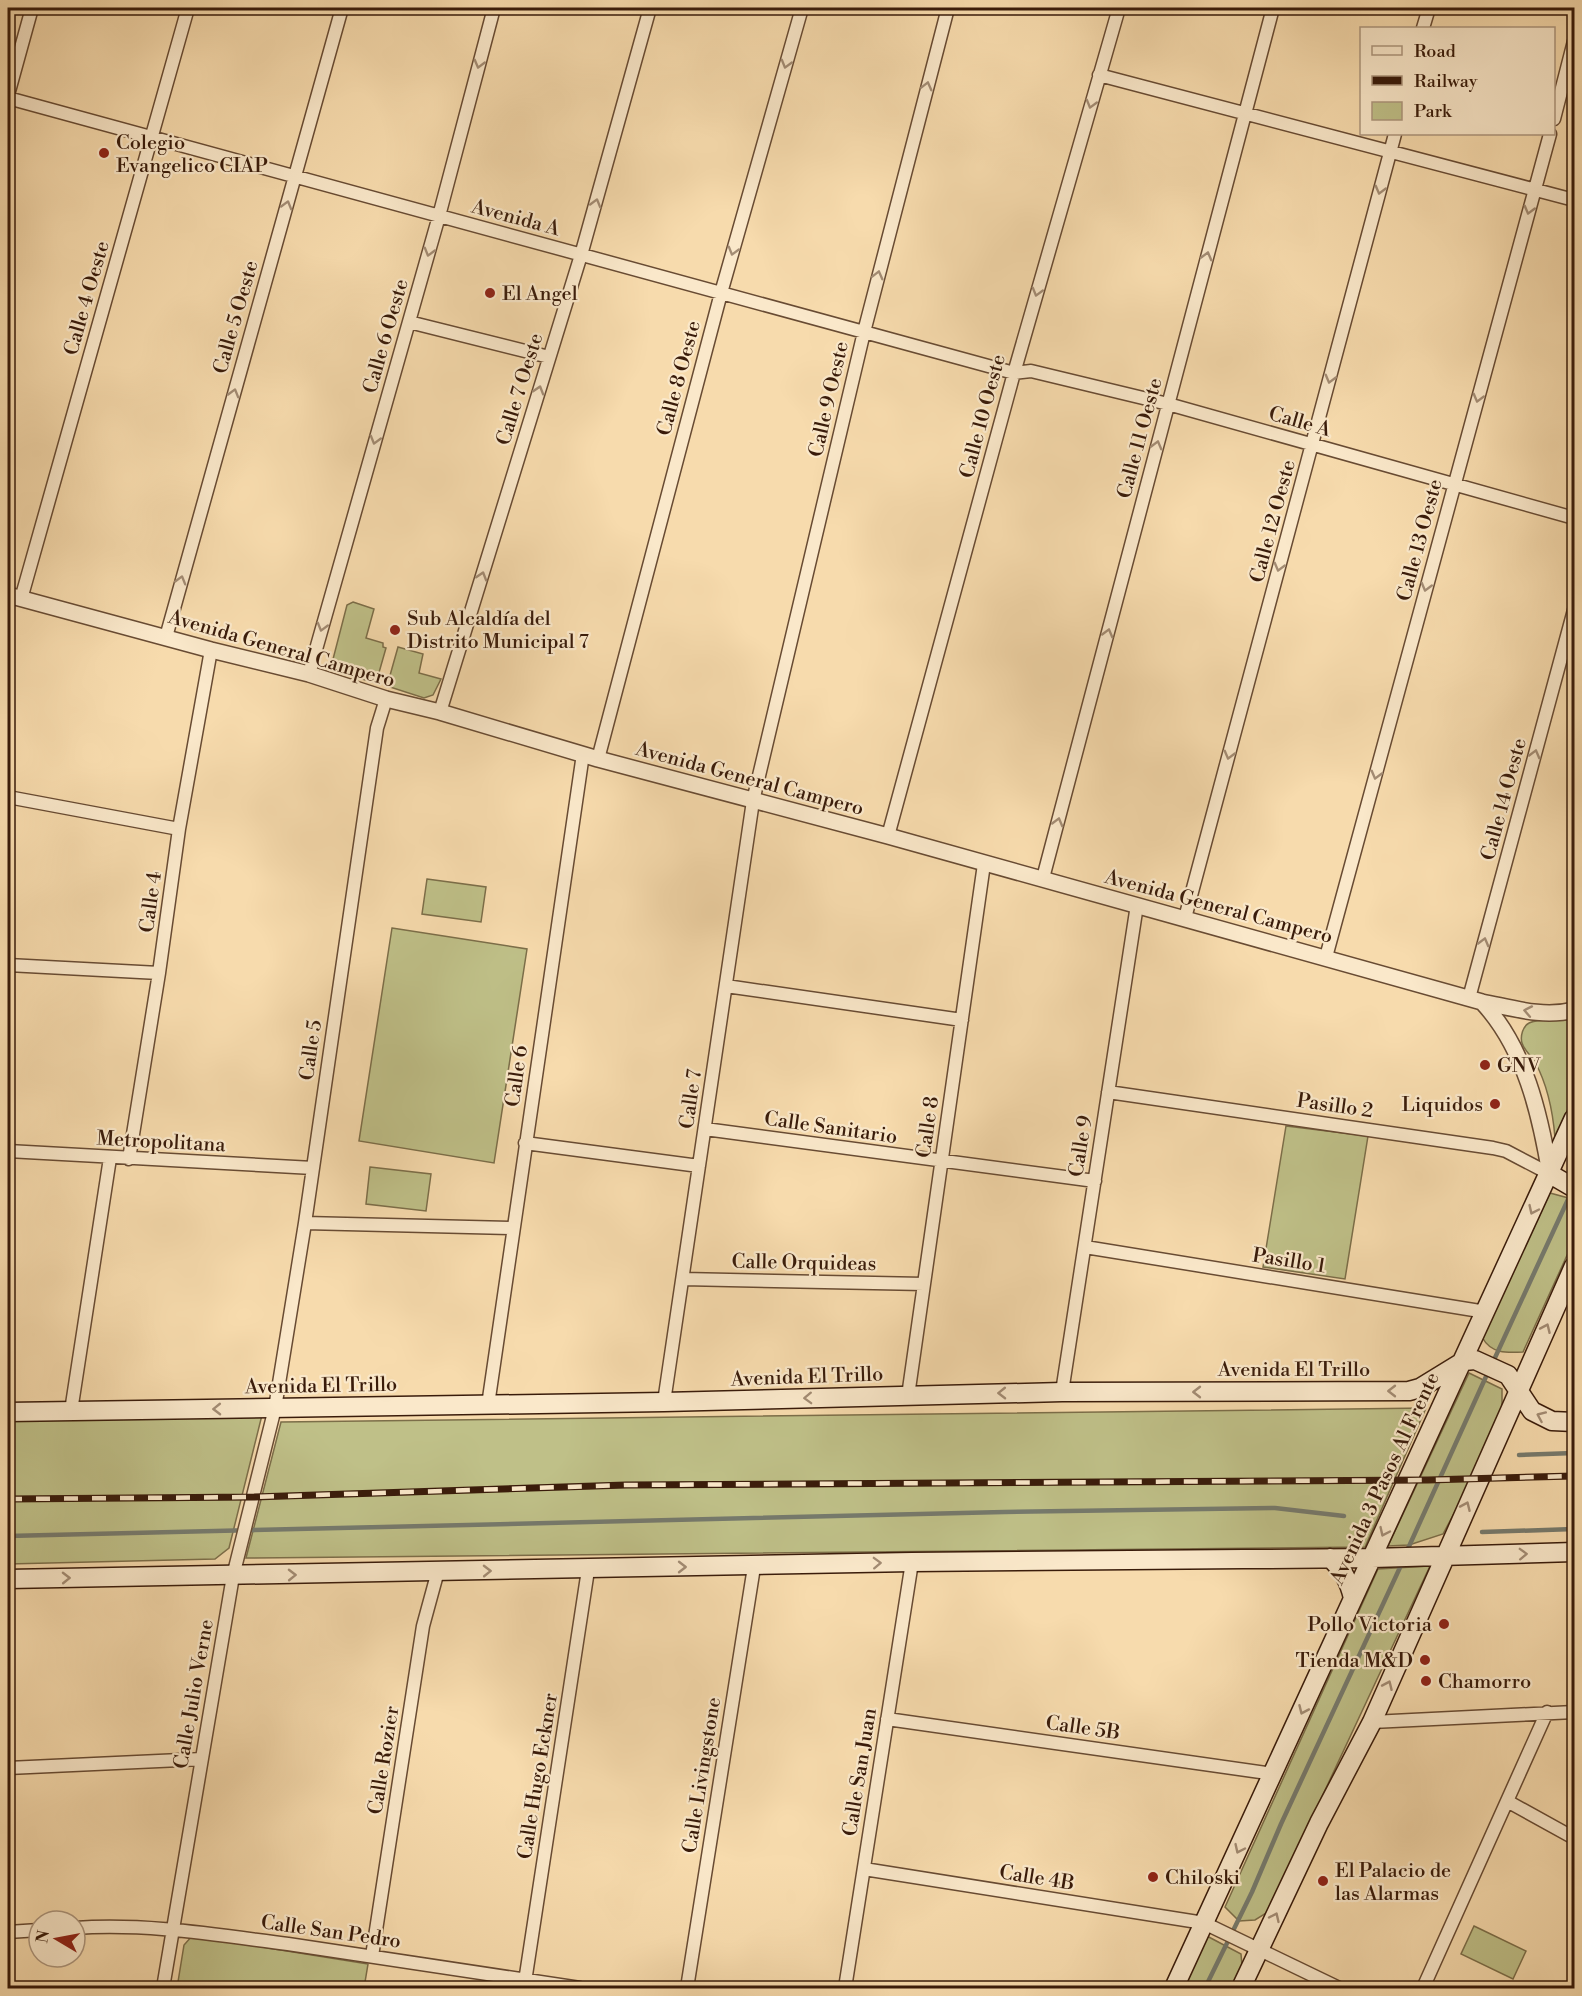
<svg xmlns="http://www.w3.org/2000/svg" width="1582" height="1996" font-family="'Libre Bodoni',serif">
<style>
.green{fill:#bfc088;stroke:#7c6e49;stroke-width:1.5}
.lines{fill:none;stroke-linecap:round;stroke-linejoin:round}
.stream{stroke:#767a6d;stroke-width:4.5}
.minor-casing{stroke:#684b33;stroke-width:15}
.tertiary-casing{stroke:#684b33;stroke-width:18}
.secondary-casing{stroke:#391b0a;stroke-width:21}
.minor{stroke:#fae8ca;stroke-width:12}
.tertiary{stroke:#fae8ca;stroke-width:15}
.secondary{stroke:#fae8ca;stroke-width:18}
.rail-casing{stroke:#391b0a;stroke-width:7}
.rail{stroke:#fae8ca;stroke-width:4.5;stroke-dasharray:14;stroke-linecap:butt}
.oneway{stroke:#a38c74}
.poi-dot{fill:#8f2418;stroke:#fae8ca;stroke-width:2}
.labels{text-anchor:middle;stroke-width:4.5;stroke-linejoin:round;paint-order:stroke}
.poi-label{font-size:20px;fill:#391b0a;stroke:#fae8ca;text-anchor:start}
.street-label{font-size:20px;fill:#391b0a;stroke:#fae8ca}
</style>
<rect width="100%" height="100%" fill="#f7dbad"/>
<filter id="stains"><feTurbulence type="fractalNoise" baseFrequency=".00333" numOctaves="4"/><feColorMatrix values="0 0 0 0 .2 0 0 0 0 .09 0 0 0 0 .02 0 0 0 .5 -.17"/></filter>
<radialGradient id="worn" r=".72"><stop offset=".6" stop-color="#630" stop-opacity="0"/><stop offset="1" stop-color="#630" stop-opacity=".3"/></radialGradient>
<path class="green" d="M353 602 374 609 366 638 383 643V647L386 648 376 683 334 671 332 663 347 605Z
M398 647 423 654 419 673 441 679 433 695 424 698 387 686Z
M427 879 486 887 481 922 422 914Z
M392 928 527 949 494 1163 359 1141Z
M1574 1019V1095L1555 1138C1553 1113 1547 1084 1535 1062 1531 1056 1524 1050 1522 1043 1520 1036 1523 1026 1529 1023 1540 1017 1561 1022 1574 1019Z
M1286 1126 1368 1136 1345 1279 1263 1267Z
M370 1167 431 1174 426 1211 366 1204Z
M1550 1193 1572 1199 1574 1203V1240L1523 1352C1507 1353 1491 1354 1482 1337Z
M1469 1373 1502 1389V1411L1478 1469 1443 1534 1409 1545 1388 1546Z
M1426 1408 1365 1547 246 1558 281 1422Z
M262 1415 229 1548 215 1559 8 1564V1417Z
M1430 1566 1268 1912 1255 1920 1239 1921 1225 1907 1378 1569Z
M1474 1926 1526 1951 1513 1979 1461 1954Z
M1205 1935 1241 1954 1242 1966 1232 1988H1181Z
M192 1936 368 1964 364 1988H177L184 1945Z"/>
<g class="lines">
<path class="stream" d="M1493 1362 1571 1193
M1519 1455 1574 1453
M1482 1532 1574 1529
M8 1536 1004 1512 1275 1508 1344 1516
M1406 1553 1489 1370
M1205 1988 1252 1892 1281 1824 1403 1561"/>
<defs>
<path id="minor" d="M1423 28 1429 8
M1099 75 1574 200
M8 95 32 8
M8 98 1014 373 1031 371 1168 404 1574 518
M1554 119 1574 41
M409 322 549 357
M21 599 188 8
M166 637 342 8
M309 674 439 216 494 8
M440 712 581 255 650 8
M598 759 721 293 802 8
M8 797 179 829
M888 836 1014 373 1119 8
M1043 878 1273 8
M1185 918 1395 134
M1326 957 1550 134
M8 965 159 973
M726 986 962 1020
M1469 998 1574 610
M1108 1092 1493 1148 1506 1151 1550 1174
M705 1129 1095 1181
M525 1143 699 1166
M8 1151 313 1168
M129 1159 159 973 179 829 211 650
M305 1223 513 1228
M1085 1247 1486 1312
M683 1279 924 1284
M1062 1392 1137 905
M908 1396 984 864
M664 1402 753 801 864 332 948 8
M488 1405 583 754
M71 1411 110 1158
M887 1719 1274 1774
M1372 1722 1574 1712
M8 1768 202 1759
M1507 1801 1574 1838
M864 1869 1204 1923 1339 1988
M75 1928C147 1923 217 1935 288 1944 385 1958 482 1973 580 1988
M8 1932 39 1930
M372 1956 423 1626 438 1571
M163 1988 233 1576 275 1408 305 1223 377 728 386 699
M524 1988 588 1570
M687 1988 754 1567
M845 1988 912 1562
M1423 1988 1547 1712"/>
<path id="tertiary" d="M8 595 211 650 309 674 386 699 440 712 598 759 888 836 1482 1002C1513 1008 1543 1018 1574 1010
M1482 1002C1525 1048 1540 1114 1550 1174"/>
<path id="secondary" d="M1550 1174 1574 1188
M8 1412 664 1402 1062 1392 1409 1391 1420 1388 1464 1361 1475 1360 1508 1375 1532 1411 1552 1421 1574 1422
M1330 1558C1343 1570 1349 1581 1353 1598
M8 1579 912 1562 1372 1558 1574 1552
M1174 1988 1574 1118
M1241 1988 1319 1823 1372 1722 1574 1266"/>
</defs>
<use href="#minor" class="minor-casing"/>
<use href="#tertiary" class="tertiary-casing"/>
<use href="#secondary" class="secondary-casing"/>
<use href="#minor" class="minor"/>
<use href="#tertiary" class="tertiary"/>
<use href="#secondary" class="secondary"/>
<defs>
<path id="rail" d="M8 1499 254 1497 626 1485 1428 1480 1574 1476"/>
</defs>
<use href="#rail" class="rail-casing"/>
<use href="#rail" class="rail"/>
</g>
<defs><path id="oneway-chevron" d="M-2-3.5L2.5 0L-2 3.5" fill="none" stroke-width="1.6" stroke-linecap="round" stroke-linejoin="round" transform="scale(1.5)"/></defs>
<g class="oneway">
<use href="#oneway-chevron" transform="translate(479 64) rotate(105)"/>
<use href="#oneway-chevron" transform="translate(786 64) rotate(106)"/>
<use href="#oneway-chevron" transform="translate(927 86) rotate(-76)"/>
<use href="#oneway-chevron" transform="translate(1091 104) rotate(106)"/>
<use href="#oneway-chevron" transform="translate(1380 190) rotate(105)"/>
<use href="#oneway-chevron" transform="translate(596 203) rotate(-74)"/>
<use href="#oneway-chevron" transform="translate(287 205) rotate(-74)"/>
<use href="#oneway-chevron" transform="translate(1529 210) rotate(105)"/>
<use href="#oneway-chevron" transform="translate(733 251) rotate(106)"/>
<use href="#oneway-chevron" transform="translate(429 252) rotate(106)"/>
<use href="#oneway-chevron" transform="translate(1207 256) rotate(-75)"/>
<use href="#oneway-chevron" transform="translate(878 275) rotate(-76)"/>
<use href="#oneway-chevron" transform="translate(1037 292) rotate(106)"/>
<use href="#oneway-chevron" transform="translate(1330 379) rotate(105)"/>
<use href="#oneway-chevron" transform="translate(539 390) rotate(-73)"/>
<use href="#oneway-chevron" transform="translate(234 393) rotate(-74)"/>
<use href="#oneway-chevron" transform="translate(1478 398) rotate(105)"/>
<use href="#oneway-chevron" transform="translate(375 440) rotate(106)"/>
<use href="#oneway-chevron" transform="translate(1157 445) rotate(-75)"/>
<use href="#oneway-chevron" transform="translate(1279 567) rotate(105)"/>
<use href="#oneway-chevron" transform="translate(482 576) rotate(-73)"/>
<use href="#oneway-chevron" transform="translate(181 580) rotate(-74)"/>
<use href="#oneway-chevron" transform="translate(1426 587) rotate(105)"/>
<use href="#oneway-chevron" transform="translate(322 627) rotate(106)"/>
<use href="#oneway-chevron" transform="translate(1108 633) rotate(-75)"/>
<use href="#oneway-chevron" transform="translate(1535 754) rotate(-75)"/>
<use href="#oneway-chevron" transform="translate(1229 755) rotate(105)"/>
<use href="#oneway-chevron" transform="translate(1376 775) rotate(105)"/>
<use href="#oneway-chevron" transform="translate(1058 822) rotate(-75)"/>
<use href="#oneway-chevron" transform="translate(1484 942) rotate(-75)"/>
<use href="#oneway-chevron" transform="translate(1528 1011) rotate(-169)"/>
<use href="#oneway-chevron" transform="translate(1533 1210) rotate(115)"/>
<use href="#oneway-chevron" transform="translate(1546 1328) rotate(-66)"/>
<use href="#oneway-chevron" transform="translate(1392 1391) rotate(180)"/>
<use href="#oneway-chevron" transform="translate(1197 1392) rotate(180)"/>
<use href="#oneway-chevron" transform="translate(1002 1393) rotate(179)"/>
<use href="#oneway-chevron" transform="translate(808 1398) rotate(178)"/>
<use href="#oneway-chevron" transform="translate(217 1409) rotate(179)"/>
<use href="#oneway-chevron" transform="translate(1541 1416) rotate(-156)"/>
<use href="#oneway-chevron" transform="translate(1466 1506) rotate(-66)"/>
<use href="#oneway-chevron" transform="translate(1384 1532) rotate(115)"/>
<use href="#oneway-chevron" transform="translate(1523 1554) rotate(-2)"/>
<use href="#oneway-chevron" transform="translate(877 1563) rotate(-2)"/>
<use href="#oneway-chevron" transform="translate(682 1567)"/>
<use href="#oneway-chevron" transform="translate(487 1571) rotate(-1)"/>
<use href="#oneway-chevron" transform="translate(292 1575) rotate(-1)"/>
<use href="#oneway-chevron" transform="translate(66 1578) rotate(-1)"/>
<use href="#oneway-chevron" transform="translate(1388 1685) rotate(-66)"/>
<use href="#oneway-chevron" transform="translate(1303 1710) rotate(114)"/>
<use href="#oneway-chevron" transform="translate(1239 1849) rotate(115)"/>
<use href="#oneway-chevron" transform="translate(1275 1917) rotate(-65)"/>
</g>
<g class="poi-dot">
<circle cx="104" cy="153" r="6"/>
<circle cx="490" cy="293" r="6"/>
<circle cx="395" cy="630" r="6"/>
<circle cx="1485" cy="1065" r="6"/>
<circle cx="1495" cy="1104" r="6"/>
<circle cx="1444" cy="1624" r="6"/>
<circle cx="1425" cy="1660" r="6"/>
<circle cx="1426" cy="1681" r="6"/>
<circle cx="1153" cy="1877" r="6"/>
<circle cx="1323" cy="1881" r="6"/>
</g>
<g class="labels">
<g class="poi-label">
<text x="116" y="149">Colegio<tspan x="116" dy="23">Evangelico CIAP</tspan></text>
<text x="502" y="300">El Angel</text>
<text x="407" y="625">Sub Alcaldía del<tspan x="407" dy="23">Distrito Municipal 7</tspan></text>
<text x="1497" y="1072">GNV</text>
<text x="1483" y="1111" text-anchor="end">Liquidos</text>
<text x="1432" y="1631" text-anchor="end">Pollo Victoria</text>
<text x="1413" y="1667" text-anchor="end">Tienda M&amp;D</text>
<text x="1438" y="1688">Chamorro</text>
<text x="1335" y="1877">El Palacio de<tspan x="1335" dy="23">las Alarmas</tspan></text>
<text x="1165" y="1884">Chiloski</text>
</g>
<g class="street-label">
<text transform="translate(516 217) rotate(15)" y="7">Avenida A</text>
<text transform="translate(86 298) rotate(-74)" y="7">Calle 4 Oeste</text>
<text transform="translate(235 317) rotate(-74)" y="7">Calle 5 Oeste</text>
<text transform="translate(385 336) rotate(-74)" y="7">Calle 6 Oeste</text>
<text transform="translate(678 378) rotate(-75)" y="7">Calle 8 Oeste</text>
<text transform="translate(519 389) rotate(-73)" y="7">Calle 7 Oeste</text>
<text transform="translate(828 399) rotate(-77)" y="7">Calle 9 Oeste</text>
<text transform="translate(982 416) rotate(-75)" y="7">Calle 10 Oeste</text>
<text transform="translate(1300 421) rotate(16)" y="7">Calle A</text>
<text transform="translate(1139 438) rotate(-75)" y="7">Calle 11 Oeste</text>
<text transform="translate(1272 521) rotate(-75)" y="7">Calle 12 Oeste</text>
<text transform="translate(1419 540) rotate(-75)" y="7">Calle 13 Oeste</text>
<text transform="translate(282 648) rotate(16)" y="7">Avenida General Campero</text>
<text transform="translate(750 778) rotate(15)" y="7">Avenida General Campero</text>
<text transform="translate(1503 799) rotate(-75)" y="7">Calle 14 Oeste</text>
<text transform="translate(150 902) rotate(-82)" y="7">Calle 4</text>
<text transform="translate(1219 906) rotate(15)" y="7">Avenida General Campero</text>
<text transform="translate(310 1050) rotate(-82)" y="7">Calle 5</text>
<text transform="translate(516 1076) rotate(-82)" y="7">Calle 6</text>
<text transform="translate(690 1099) rotate(-82)" y="7">Calle 7</text>
<text transform="translate(1335 1105) rotate(8)" y="7">Pasillo 2</text>
<text transform="translate(831 1127) rotate(8)" y="7">Calle Sanitario</text>
<text transform="translate(927 1127) rotate(-82)" y="7">Calle 8</text>
<text transform="translate(161 1141) rotate(3)" y="7">Metropolitana</text>
<text transform="translate(1080 1146) rotate(-81)" y="7">Calle 9</text>
<text transform="translate(1289 1260) rotate(9)" y="7">Pasillo 1</text>
<text transform="translate(804 1262) rotate(1)" y="7">Calle Orquideas</text>
<text x="1294" y="1376">Avenida El Trillo</text>
<text transform="translate(807 1376) rotate(-2)" y="7">Avenida El Trillo</text>
<text transform="translate(321 1385) rotate(-1)" y="7">Avenida El Trillo</text>
<text transform="translate(1384 1478) rotate(-65)" y="7">Avenida 3 Pasos Al Frente</text>
<text transform="translate(193 1694) rotate(-80)" y="7">Calle Julio Verne</text>
<text transform="translate(1083 1727) rotate(8)" y="7">Calle 5B</text>
<text transform="translate(383 1760) rotate(-81)" y="7">Calle Rozier</text>
<text transform="translate(859 1772) rotate(-81)" y="7">Calle San Juan</text>
<text transform="translate(701 1775) rotate(-81)" y="7">Calle Livingstone</text>
<text transform="translate(537 1776) rotate(-81)" y="7">Calle Hugo Eckner</text>
<text transform="translate(1037 1877) rotate(9)" y="7">Calle 4B</text>
<text transform="translate(331 1931) rotate(8)" y="7">Calle San Pedro</text>
</g>
</g>
<rect width="1582" height="1996" fill="none" stroke="#f7dbad" stroke-width="30"/>
<rect x="9" y="9" width="1564" height="1978" fill="none" stroke="#391b0a" stroke-width="3"/>
<rect x="15" y="15" width="1552" height="1966" fill="none" stroke="#391b0a" stroke-width="1.5"/>
<rect x="1360" y="27" width="195" height="108" fill="#fae8ca" stroke="#ad967d" stroke-width="1.5"/>
<rect x="1372" y="46" width="30" height="9" fill="#fae8ca" stroke="#ad967d" stroke-width="1.5"/>
<text x="1414" y="57" font-size="18" fill="#391b0a">Road</text>
<rect x="1372" y="76" width="30" height="9" fill="#391b0a" stroke="#ad967d" stroke-width="1.5"/>
<text x="1414" y="87" font-size="18" fill="#391b0a">Railway</text>
<rect x="1372" y="102" width="30" height="18" fill="#bfc088" stroke="#ad967d" stroke-width="1.5"/>
<text x="1414" y="117" font-size="18" fill="#391b0a">Park</text>
<g transform="translate(57 1939) rotate(280)"><circle r="28" fill="#fae8ca" stroke="#ad967d" stroke-width="1.5"/>
<path d="M0-4.5L10 22L0 15L-10 22Z" fill="#8f2418"/>
<text y="-9" font-size="16" font-weight="bold" text-anchor="middle" fill="#391b0a">N</text>
</g>
<rect width="100%" height="100%" filter="url(#stains)"/>
<rect width="100%" height="100%" fill="url(#worn)"/>
</svg>
